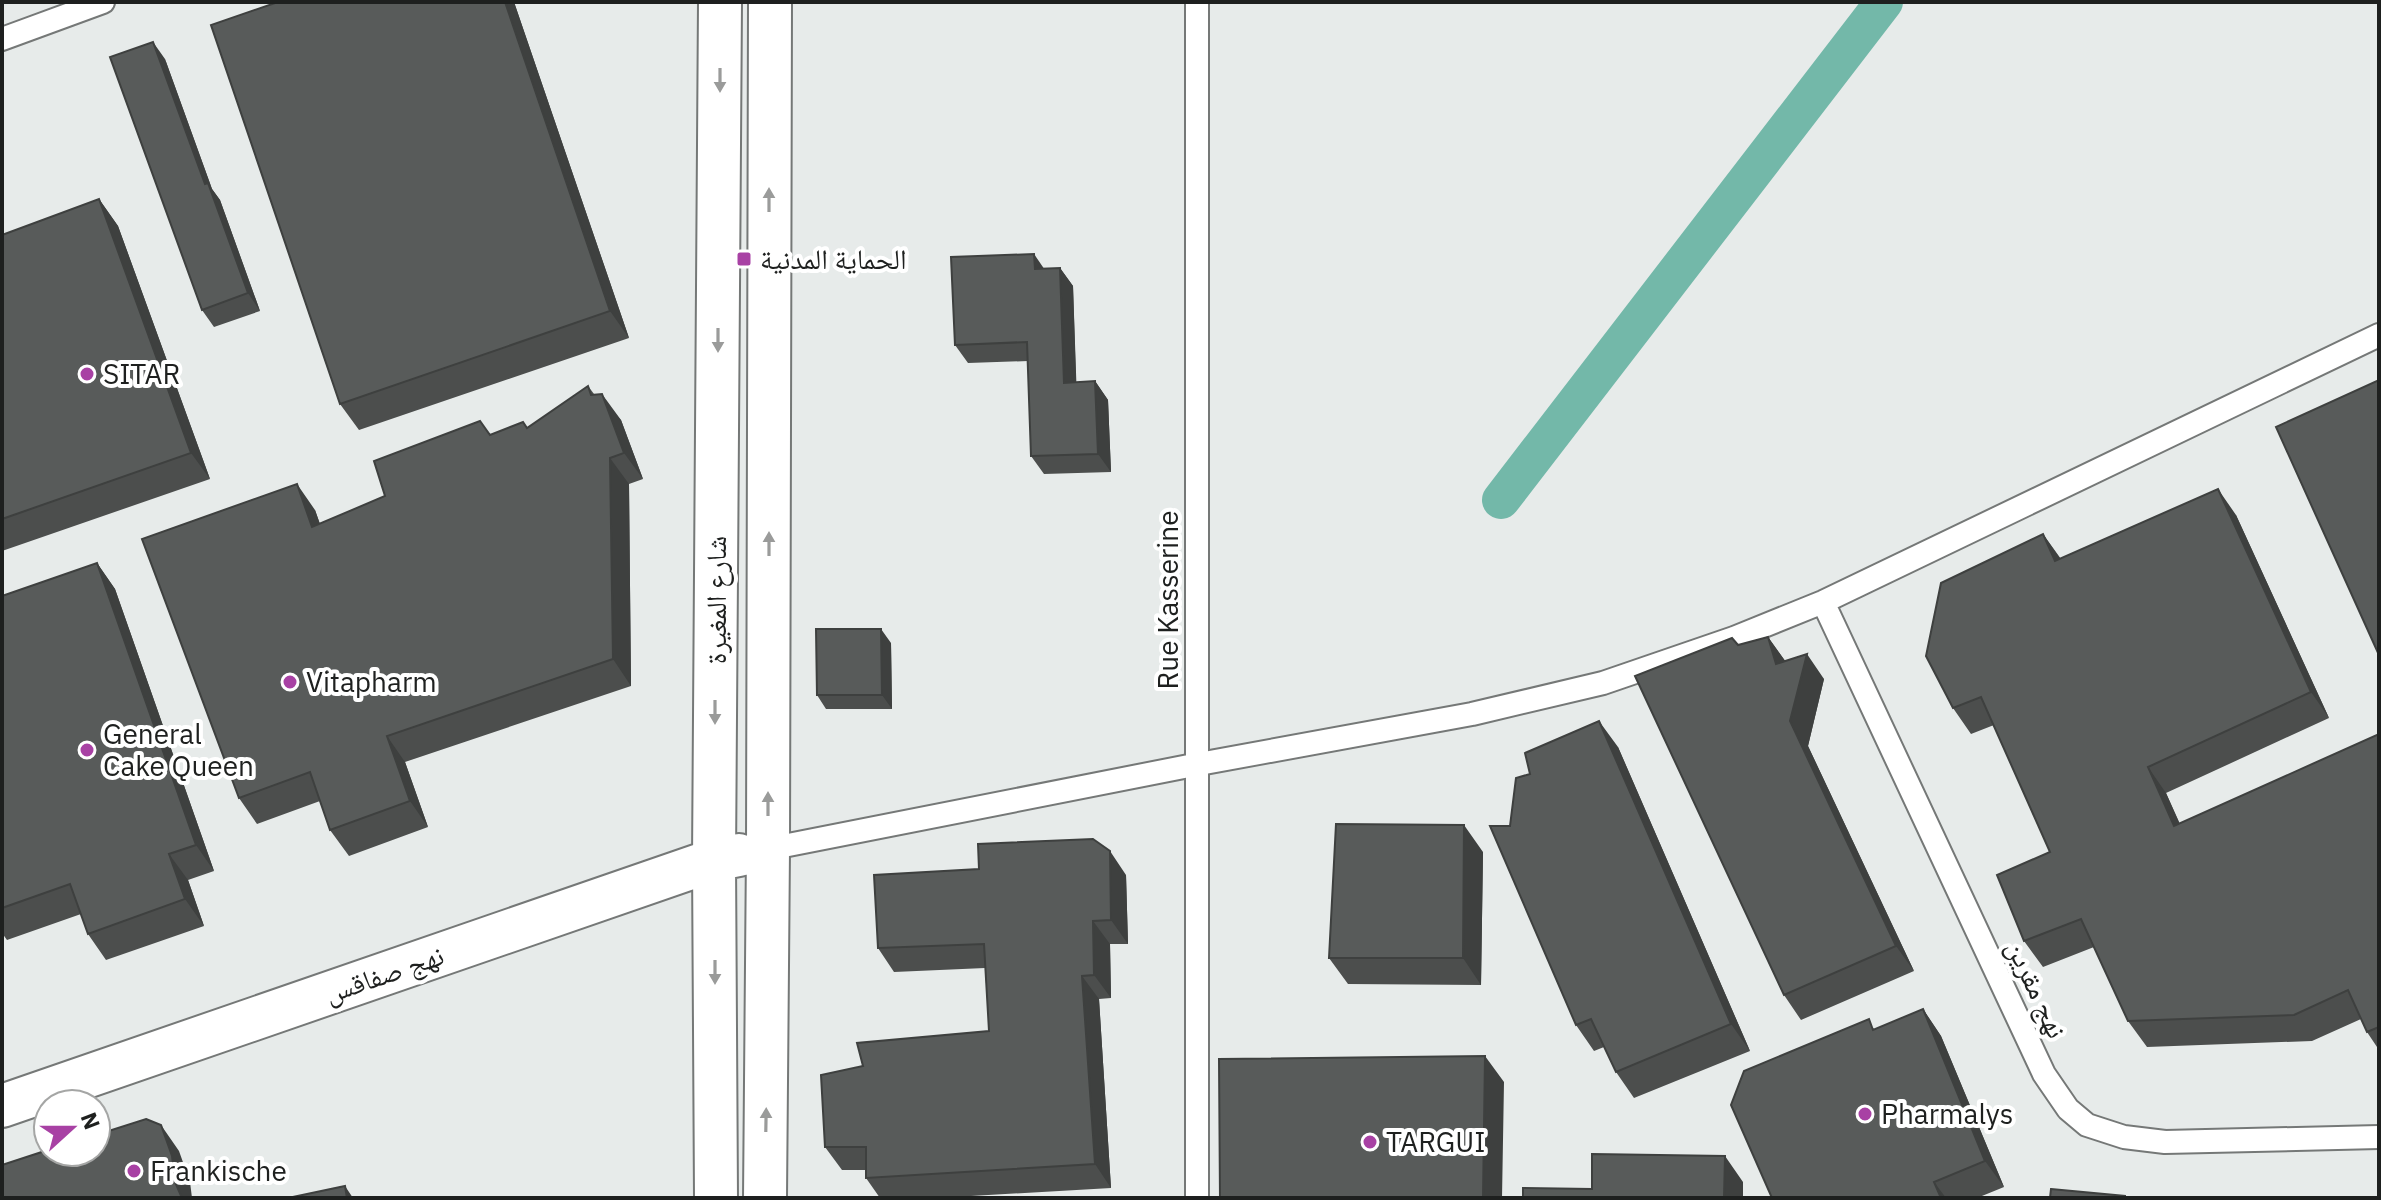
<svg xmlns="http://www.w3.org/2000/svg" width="2381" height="1200" font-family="'IBM Plex Sans','Noto Naskh Arabic',sans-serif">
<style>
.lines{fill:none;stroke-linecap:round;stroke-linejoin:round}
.canal{stroke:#73b8a9;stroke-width:38}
.lane-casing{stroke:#757877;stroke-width:26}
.street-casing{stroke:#757877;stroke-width:46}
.lane{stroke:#fff;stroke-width:22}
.street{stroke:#fff;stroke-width:42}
.wall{fill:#4c4e4d}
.shaded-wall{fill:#3e403f}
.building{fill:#585b5a;stroke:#3e403f;stroke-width:2}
.oneway{fill:#9a9b9a}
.poi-dot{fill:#a841a4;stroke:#fff;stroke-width:3}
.labels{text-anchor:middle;stroke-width:8;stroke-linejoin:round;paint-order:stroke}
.poi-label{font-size:28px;fill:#1e201f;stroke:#fff;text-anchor:start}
.street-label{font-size:28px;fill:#1e201f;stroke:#fff}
</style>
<rect width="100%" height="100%" fill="#e7ebea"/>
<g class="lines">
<path class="canal" d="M1501 500 1884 2"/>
<defs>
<path id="lane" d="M2 39 103 2
M1823 602 2044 1074 2068 1109 2087 1125 2124 1137 2165 1142 2379 1137
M768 849 1199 764 1472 714 1603 683 1734 638 1823 602 2379 335
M1197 1198V2"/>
<path id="street" d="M2 1106 714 860 739 855
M716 1198 714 860 720 2
M765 1198 768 849 770 2"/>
</defs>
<use href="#lane" class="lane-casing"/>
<use href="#street" class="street-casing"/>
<use href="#lane" class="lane"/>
<use href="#street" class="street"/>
</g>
<path class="wall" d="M514 2 629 338 359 430 340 404Z
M165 59 212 189 220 200 260 311 214 327 202 310Z
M99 199 118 226 210 479 2 551V235Z
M1060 268 1073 286 1076 382 1095 381 1108 400 1111 472 1044 474 1031 456 1028 361 968 363 955 345 1044 269Z
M588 386 594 394 621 420 643 479 629 484 631 686 405 762 428 827 349 856 330 830 320 801 257 824 239 798 315 510 320 524 385 496 490 435 527 428Z
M2236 515 2329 718 2166 793 2180 824 2379 734V1050L2367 1032 2361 1019 2312 1041 2147 1047 2128 1021 2094 947 2043 967 2024 941 2050 852 1994 725 1971 734 1953 708 2043 534 2061 559Z
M97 563 115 589 214 871 188 880 204 926 106 960 88 934 81 914 7 940 2 933V596Z
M1768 637 1785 661 1824 679 1808 746 1914 971 1801 1020 1784 995 1738 645Z
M891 643 892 709H826L817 695Z
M1618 747 1750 1051 1634 1098 1616 1072 1604 1047 1594 1051 1576 1025 1510 826Z
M1483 852 1481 985 1348 984 1329 958Z
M1126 875 1128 944H1110L1111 998 1099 999 1111 1188 937 1198H880L866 1178V1170H842L825 1147 863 1066 989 1031 985 968 894 972 878 948Z
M1923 1009 1941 1036 2004 1187 1977 1198H1772L1876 1029Z"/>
<path class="shaded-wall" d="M505 2H514L629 338 610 311Z
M153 42 165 59 212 189 220 200 260 311 248 293 205 184Z
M99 199 118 226 210 479 191 453Z
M1034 254 1047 273 1035 269Z
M1060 268 1073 286 1077 401 1064 383Z
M1095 381 1108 400 1111 472 1098 454Z
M602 394 621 420 643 479 624 453Z
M610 458 629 484 631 686 613 659Z
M297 484 315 510 330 553 312 527Z
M2218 489 2236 515 2329 718 2311 692Z
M2043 534 2061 560 2055 561Z
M97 563 115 589 214 871 196 845Z
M881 629 891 643 892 709 882 695Z
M1768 637 1786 662 1776 664Z
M1807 654 1824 679 1808 746 1914 971 1896 946 1790 721Z
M1599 721 1618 747 1750 1051 1731 1024Z
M387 736 405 762 428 827 410 801Z
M2148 767 2166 793 2192 852 2174 826Z
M1464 825 1483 852 1481 985 1463 958Z
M1110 851 1126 875 1128 944 1111 920Z
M169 854 188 880 204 926 185 899Z
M1093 921 1110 944 1111 998 1094 975Z
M1082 976 1099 999 1111 1188 1095 1164Z
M1923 1009 1941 1036 2004 1187 1985 1161Z
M1485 1056 1504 1082 1502 1198H1483Z
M161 1125 179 1151 190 1182 192 1198H182L175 1182Z
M1725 1156 1743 1182V1198H1724Z
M1934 1182 1946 1198H1941Z
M345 1186 353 1198H347Z"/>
<path class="building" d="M278 2H505L610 311 340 404 211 25Z
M153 42 205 184 208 183 248 293 202 310 110 57Z
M99 199 191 453 2 519V235Z
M1034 254 1035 269 1060 268 1064 383 1095 381 1098 454 1031 456 1027 342 955 345 951 257Z
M2379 380V655L2276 427Z
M588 386 591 395 602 394 624 453 610 458 613 659 387 736 410 801 330 830 310 772 239 798 142 539 297 484 312 527 385 496 374 461 480 421 490 435 523 422 527 428Z
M2218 489 2311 692 2148 767 2174 826 2379 734V1027L2367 1032 2348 990 2294 1015 2128 1021 2081 919 2024 941 1997 875 2050 852 1981 697 1953 708 1926 656 1941 583 2043 534 2055 561Z
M97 563 196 845 169 854 185 899 88 934 70 884 2 908V596Z
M816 629H881L882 695H817Z
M1768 637 1776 664 1807 654 1790 721 1896 946 1784 995 1635 676 1732 638 1738 645Z
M1599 721 1731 1024 1616 1072 1591 1019 1576 1025 1490 826H1510L1516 778 1530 774 1525 753Z
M1336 824 1464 825 1463 958H1329Z
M1093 839 1110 851 1111 920 1093 921 1094 975 1082 976 1095 1164 866 1178V1147H825L821 1075 863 1066 857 1043 989 1031 984 944 878 948 874 875 979 869 978 844Z
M1923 1009 1985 1161 1934 1182 1941 1198H1772L1731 1105 1744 1071 1869 1019 1873 1030Z
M1485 1056 1483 1198H1220L1219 1059Z
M146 1119 161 1125 172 1156 175 1182 182 1198H2V1165L48 1150V1152H96V1135Z
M1592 1154 1725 1156 1724 1198H1523V1188L1592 1189Z
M345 1186 347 1198H288Z
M2051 1189 2125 1196V1198H2050Z"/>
<defs><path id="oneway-solid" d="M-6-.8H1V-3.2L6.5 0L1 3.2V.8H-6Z" transform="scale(2)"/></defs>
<g class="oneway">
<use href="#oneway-solid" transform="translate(720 80) rotate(90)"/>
<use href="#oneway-solid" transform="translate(769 200) rotate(-90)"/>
<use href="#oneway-solid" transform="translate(718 340) rotate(90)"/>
<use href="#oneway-solid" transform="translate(769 544) rotate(-90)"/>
<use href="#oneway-solid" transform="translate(715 712) rotate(90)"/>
<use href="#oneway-solid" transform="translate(768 804) rotate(-90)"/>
<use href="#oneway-solid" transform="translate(715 972) rotate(90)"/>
<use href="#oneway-solid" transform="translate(766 1120) rotate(-89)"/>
</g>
<g class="poi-dot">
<rect x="736" y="251" width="16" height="16" rx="4"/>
<circle cx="87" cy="374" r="8"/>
<circle cx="290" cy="682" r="8"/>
<circle cx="87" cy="750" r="8"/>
<circle cx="1865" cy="1114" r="8"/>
<circle cx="1370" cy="1142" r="8"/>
<circle cx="134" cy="1171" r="8"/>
</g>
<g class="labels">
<g class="poi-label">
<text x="760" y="269">الحماية المدنية</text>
<text x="103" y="384">SITAR</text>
<text x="306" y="692">Vitapharm</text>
<text x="103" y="744">General<tspan x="103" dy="32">Cake Queen</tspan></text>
<text x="1881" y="1124">Pharmalys</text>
<text x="1386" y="1152">TARGUI</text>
<text x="150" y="1181">Frankische</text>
</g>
<g class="street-label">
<text transform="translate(716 600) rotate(-90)" y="10">شارع المغيرة</text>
<text transform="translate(1168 600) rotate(-90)" y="10">Rue Kasserine</text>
<text transform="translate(384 974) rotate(-19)" y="10">نهج صفاقس</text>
<text transform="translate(2037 989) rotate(65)" y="10">نهج مقرين</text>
</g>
</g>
<rect width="2381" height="1200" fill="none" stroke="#1e201f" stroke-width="8"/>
<g transform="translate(72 1128) rotate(69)"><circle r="38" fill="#ffffff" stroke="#a5a6a5" stroke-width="2"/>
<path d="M0-6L14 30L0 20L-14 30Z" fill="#a841a4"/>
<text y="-12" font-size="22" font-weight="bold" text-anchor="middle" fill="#1e201f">N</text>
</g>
</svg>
